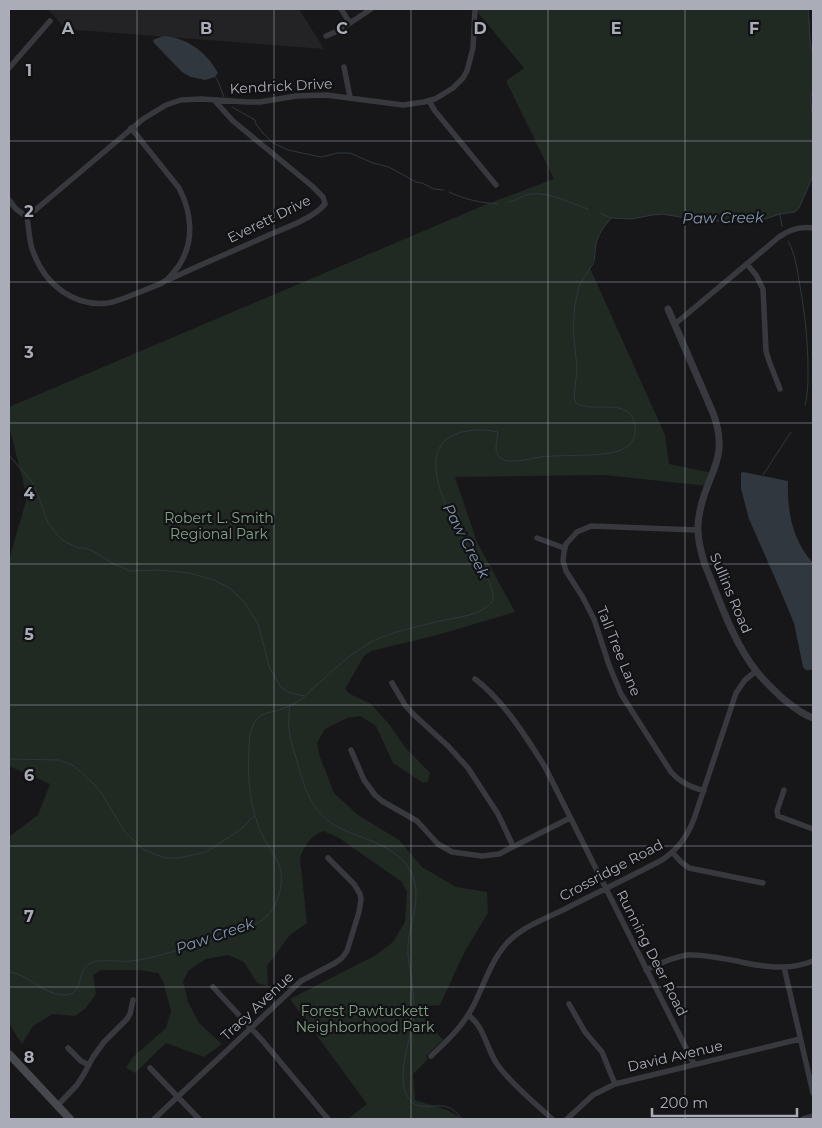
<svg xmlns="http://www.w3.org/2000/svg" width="822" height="1128" font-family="Montserrat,sans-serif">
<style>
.built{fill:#232326}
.green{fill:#212923}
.water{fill:#30373e}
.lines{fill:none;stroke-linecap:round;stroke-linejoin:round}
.stream{stroke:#30373e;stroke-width:1}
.minor{stroke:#38393e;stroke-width:5.5}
.tertiary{stroke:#38393e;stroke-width:7}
.secondary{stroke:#47484d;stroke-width:8}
.grid{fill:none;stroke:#aaadb8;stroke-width:1;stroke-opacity:0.55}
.labels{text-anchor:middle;stroke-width:4.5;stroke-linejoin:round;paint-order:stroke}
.street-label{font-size:14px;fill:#aaadb8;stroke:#121214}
.park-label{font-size:14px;fill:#83a187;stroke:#121214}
.water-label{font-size:15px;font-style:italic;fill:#8498b0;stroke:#121214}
.grid-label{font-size:16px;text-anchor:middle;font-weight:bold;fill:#aaadb8;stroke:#121214;stroke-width:4.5;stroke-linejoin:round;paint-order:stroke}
</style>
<rect width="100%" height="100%" fill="#171719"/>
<path class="built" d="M48 9H299L324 49 65 29Z"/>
<path class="green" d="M475 9H808L810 22 811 47 813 54V88L811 92V99L813 117V176L799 208 795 212 780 214 765 219 749 221H694L680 217 662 214 652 215 632 219 612 218C604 227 598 234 596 246 594 255 595 260 590 268L665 435 669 464 713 473 708 486 604 475 455 477 477 542 515 612 434 636 371 651 364 656 345 689 350 694 371 704 389 724 405 747 430 773 428 781 423 783 393 763 376 726 360 716 347 718 325 729 317 743 320 757 334 793 358 815 399 840 422 867 456 887 487 892 488 913 465 951 440 1005 428 1006 421 1014 443 1040 426 1056 428 1059 413 1074 415 1100 447 1110 463 1119H379L378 1118 376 1119H348L367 1104 290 999 376 955 393 942 405 922 407 892 402 882 339 838 323 831C310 837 305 844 300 858L307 923 290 935 267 966 268 986 257 983 244 962 228 955 206 959 189 970 183 981 188 1002 199 1023 222 1044 204 1057 166 1043 135 1073 126 1068 132 1058 166 1028 171 1011 163 981 158 973 139 970H101L93 975 96 994 86 1008 75 1016 53 1014 33 1026 22 1044 9 1024V837L38 815 50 784 9 766V560L27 497 9 426V407L487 204 554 179 506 81 524 68Z"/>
<path class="water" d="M163 36C186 37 207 52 218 73L215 77 205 80 191 77 182 72 154 43 153 40Z
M743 472 788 481C787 511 792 540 813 563V668L811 670H806L803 667 794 623 775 578 749 519 741 489V473Z"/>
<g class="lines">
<path class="stream" d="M808 9C810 23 808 43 813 54
M215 77 217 79 224 97
M813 88C809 97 811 108 813 117
M232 107 255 120 256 124 263 133 273 143 288 150 321 157 338 153H350L373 163 389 167 416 182 422 183 434 189 444 190
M449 192C464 199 480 203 498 204
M509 202C517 200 524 195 531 194 551 192 569 203 588 209
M600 213 611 218 632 219 652 215 662 214 680 217 694 221H749L765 219 780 214 795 212 799 208 813 176
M780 214 782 226
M788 241C796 255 797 270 800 286 805 314 808 342 808 371 808 382 808 394 805 405
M9 455 32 482 39 498 48 523 60 538 66 542 78 548H85L93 551 112 563 130 571 158 570 189 573 214 580 231 589 245 603 258 624 270 669 281 687 288 692 295 694 304 696
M763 475 791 432
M290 706C289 713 288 721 289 729 290 738 293 749 296 758 301 775 305 793 315 807 321 816 329 822 338 827 362 840 397 844 411 872 423 897 410 920 408 946 407 958 411 971 412 983 413 992 414 1001 414 1010 414 1035 393 1075 409 1099 418 1112 435 1103 448 1107 453 1109 459 1115 462 1119
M9 759 59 760 74 766 94 784 102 794 125 832 133 840 144 850 165 858H179L206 852 240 830 254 816
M9 972C29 974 42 994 63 995 89 996 71 963 99 961 110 960 121 962 131 961 150 959 167 953 185 948 207 942 251 931 266 917 277 907 283 887 281 873 279 859 269 849 263 837 250 809 247 779 249 748 249 738 251 722 260 716 266 712 273 712 279 710 285 708 292 705 297 702 303 699 308 693 312 689 332 672 351 652 375 640 393 632 412 628 431 623 449 618 473 618 488 606 497 599 492 590 489 581 471 553 402 454 456 434 468 429 485 429 498 432 497 440 493 452 500 458 509 465 531 458 541 457 562 454 610 458 625 448 631 445 634 439 635 433 636 425 634 417 628 412 615 402 590 412 576 403L574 398 577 369 573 328 575 305 579 286 585 276 594 262 596 244 599 235 603 228 611 218"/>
<path class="minor" d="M341 9 350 23
M326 36 338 31 371 9
M344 67 350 97
M9 68 50 21
M429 101 435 111 496 185
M9 200 16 209 27 217
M27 217 143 119 166 105 181 100 201 99 247 102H260L296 96 326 95 403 105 424 102 435 99 453 88 463 78 467 71 473 48 475 9
M27 217C29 228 29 244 34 254 46 285 74 307 108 303 119 301 130 296 140 292 148 288 158 286 165 281 170 278 174 271 178 267 195 242 192 213 179 188L131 128
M747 264 756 275 763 289 766 351 769 361 780 389
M168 280C202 264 236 250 271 234 286 228 315 217 325 204L323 197 312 186 233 121 215 101
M675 324 779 237C790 229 800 226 813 228
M697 530 591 526 577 532 566 544 564 552 563 561 566 571 582 596 594 619 609 665 621 694 671 772C681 783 689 786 704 791
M537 538 564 548
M475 679C503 700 527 738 545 767L694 1064
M392 683 405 705 412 713 448 746 468 768 498 814 513 846
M351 750 364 780 375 795 382 801 417 821 438 844 452 852 482 856 499 854 570 818
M784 790 777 811 778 816 813 829
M672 852 681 862 689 868 763 883
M784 967 813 1093
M646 970C659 964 672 957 687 955 703 954 720 958 737 961 762 967 788 971 813 961
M213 987 262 1040 328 1119
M569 1004 585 1032 602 1052 615 1084
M468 1015C485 1027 486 1048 497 1064 512 1085 534 1102 552 1119
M68 1048 81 1061 89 1065
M431 1056C446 1042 461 1028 471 1010 484 987 489 963 507 943 522 927 544 919 563 910 596 893 630 877 662 860 678 849 687 837 694 819L736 693 745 680 756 671
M150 1068 199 1119
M57 1106 77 1085 84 1074 93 1057 104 1042 127 1019 130 1014 133 1000
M154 1119 301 981 335 963 342 958 347 951 359 912 361 899 360 894 354 884 328 858
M567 1119 593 1095 615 1084 800 1039
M803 1119 813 1116"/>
<path class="tertiary" d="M668 309 713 413C731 461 705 474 699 516 696 533 700 549 705 565 720 601 733 642 757 672 764 681 773 689 781 697 791 705 801 714 813 718"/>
<path class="secondary" d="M9 1054 70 1119"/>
</g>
<path class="grid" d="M137 9V1119M274 9V1119M411 9V1119M548 9V1119M685 9V1119M9 141H813M9 282H813M9 423H813M9 564H813M9 705H813M9 846H813M9 987H813"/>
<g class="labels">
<g class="street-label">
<text transform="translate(281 86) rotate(-3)" y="5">Kendrick Drive</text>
<text transform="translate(269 219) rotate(-26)" y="5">Everett Drive</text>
<text transform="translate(731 593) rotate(67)" y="5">Sullins Road</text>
<text transform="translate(619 651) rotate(68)" y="5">Tall Tree Lane</text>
<text transform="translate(611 870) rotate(-28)" y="5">Crossridge Road</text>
<text transform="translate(652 953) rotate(63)" y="5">Running Deer Road</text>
<text transform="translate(257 1006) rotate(-43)" y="5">Tracy Avenue</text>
<text transform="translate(675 1056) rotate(-13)" y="5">David Avenue</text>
</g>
<g class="park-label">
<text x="219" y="523">Robert L. Smith<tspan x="219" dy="16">Regional Park</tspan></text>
<text x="365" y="1016">Forest Pawtuckett<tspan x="365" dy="16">Neighborhood Park</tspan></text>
</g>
<g class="water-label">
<text transform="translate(723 218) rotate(-1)" y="5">Paw Creek</text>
<text transform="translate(466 541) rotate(62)" y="5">Paw Creek</text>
<text transform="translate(215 936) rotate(-19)" y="5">Paw Creek</text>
</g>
</g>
<g class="grid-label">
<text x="68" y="34">A</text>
<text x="206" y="34">B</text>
<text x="342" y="34">C</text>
<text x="480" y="34">D</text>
<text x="616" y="34">E</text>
<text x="754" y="34">F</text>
<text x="29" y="76">1</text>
<text x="29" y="217">2</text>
<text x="29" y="358">3</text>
<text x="29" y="499">4</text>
<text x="29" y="640">5</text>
<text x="29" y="781">6</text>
<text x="29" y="922">7</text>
<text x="29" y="1063">8</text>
</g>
<rect width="822" height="1128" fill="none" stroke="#aaadb8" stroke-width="20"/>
<path d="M652 1108v8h145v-8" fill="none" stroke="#aaadb8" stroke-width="2.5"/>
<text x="660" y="1108" font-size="15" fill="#aaadb8" stroke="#121214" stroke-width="4" paint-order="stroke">200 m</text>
</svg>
